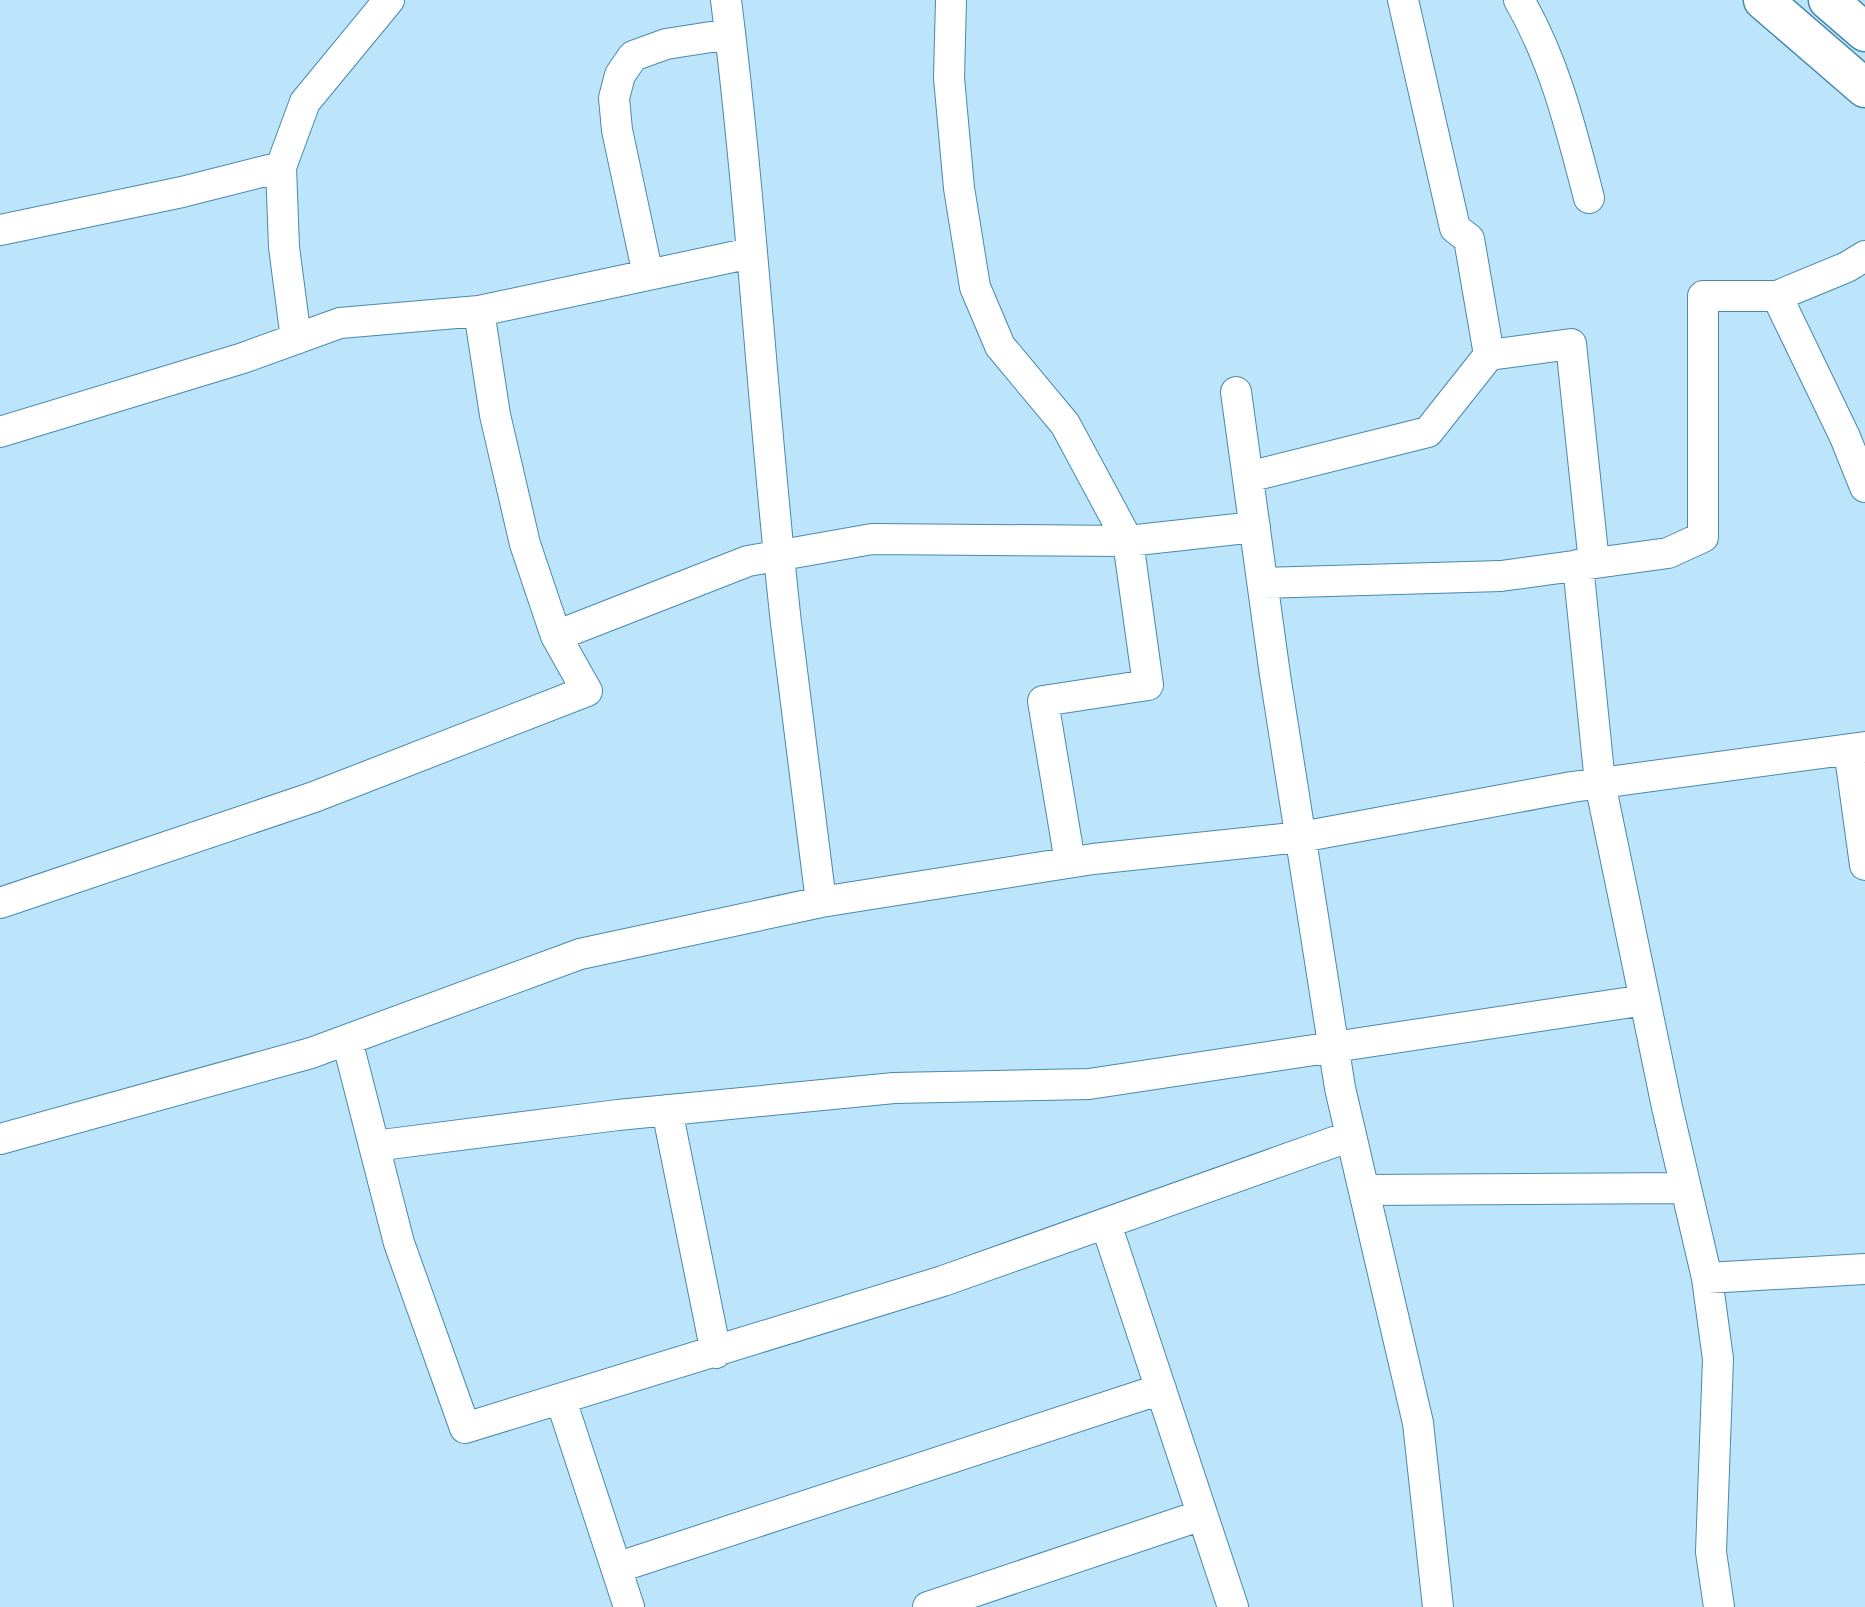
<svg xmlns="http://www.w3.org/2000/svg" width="1865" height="1607" font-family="'Playfair Display',serif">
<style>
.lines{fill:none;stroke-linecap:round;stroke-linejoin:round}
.street-casing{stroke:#478aad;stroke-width:32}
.secondary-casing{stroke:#478aad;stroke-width:41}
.street{stroke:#fff;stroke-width:30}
.secondary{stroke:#fff;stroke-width:38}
</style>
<rect width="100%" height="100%" fill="#bce4fa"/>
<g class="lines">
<defs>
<path id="street" d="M726 0C752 207 763 416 786 623 797 716 810 809 821 902
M951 0 949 78 959 188 975 287 1000 346 1065 424 1128 541 1148 685 1043 701 1070 862
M1403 0 1455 228 1469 239 1489 355 1571 344 1594 563
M1519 0C1555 62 1571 129 1589 198
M0 230 182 192 281 167
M648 275 617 130 614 98 620 75 633 56 666 44 730 34
M1777 296 1845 437 1865 487
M479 311 495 415 525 544 556 636
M296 339 284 247 281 167 305 102 389 0
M1236 392 1275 675 1340 1088 1418 1423 1438 1607
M0 432 243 358 340 323 479 311 751 253
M1248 477 1428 432 1489 355
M1578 565 1600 783 1667 1107 1707 1278 1865 1269
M1263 583 1501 576 1668 553 1703 537V296H1777L1847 267 1865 256
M1849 749 1865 865
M0 903 314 797 587 691 556 636 748 561 872 539 1128 541 1255 527
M347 1040 399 1243 465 1428 943 1281 1351 1136
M667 1110 716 1353
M0 1139 311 1053 580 954 821 902 1093 859 1301 837 1572 787 1865 747
M374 1146 618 1115 894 1088 1089 1084 1645 1000
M1364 1190 1686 1188
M1106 1224 1233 1607
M1707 1278 1718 1359 1711 1552 1719 1607
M561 1400 629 1607
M616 1568 1161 1389
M928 1607 1202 1515"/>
<path id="secondary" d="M1763 0 1865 88
M1828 0 1865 32"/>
</defs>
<use href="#street" class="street-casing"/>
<use href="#secondary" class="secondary-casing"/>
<use href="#street" class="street"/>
<use href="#secondary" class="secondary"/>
</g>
</svg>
